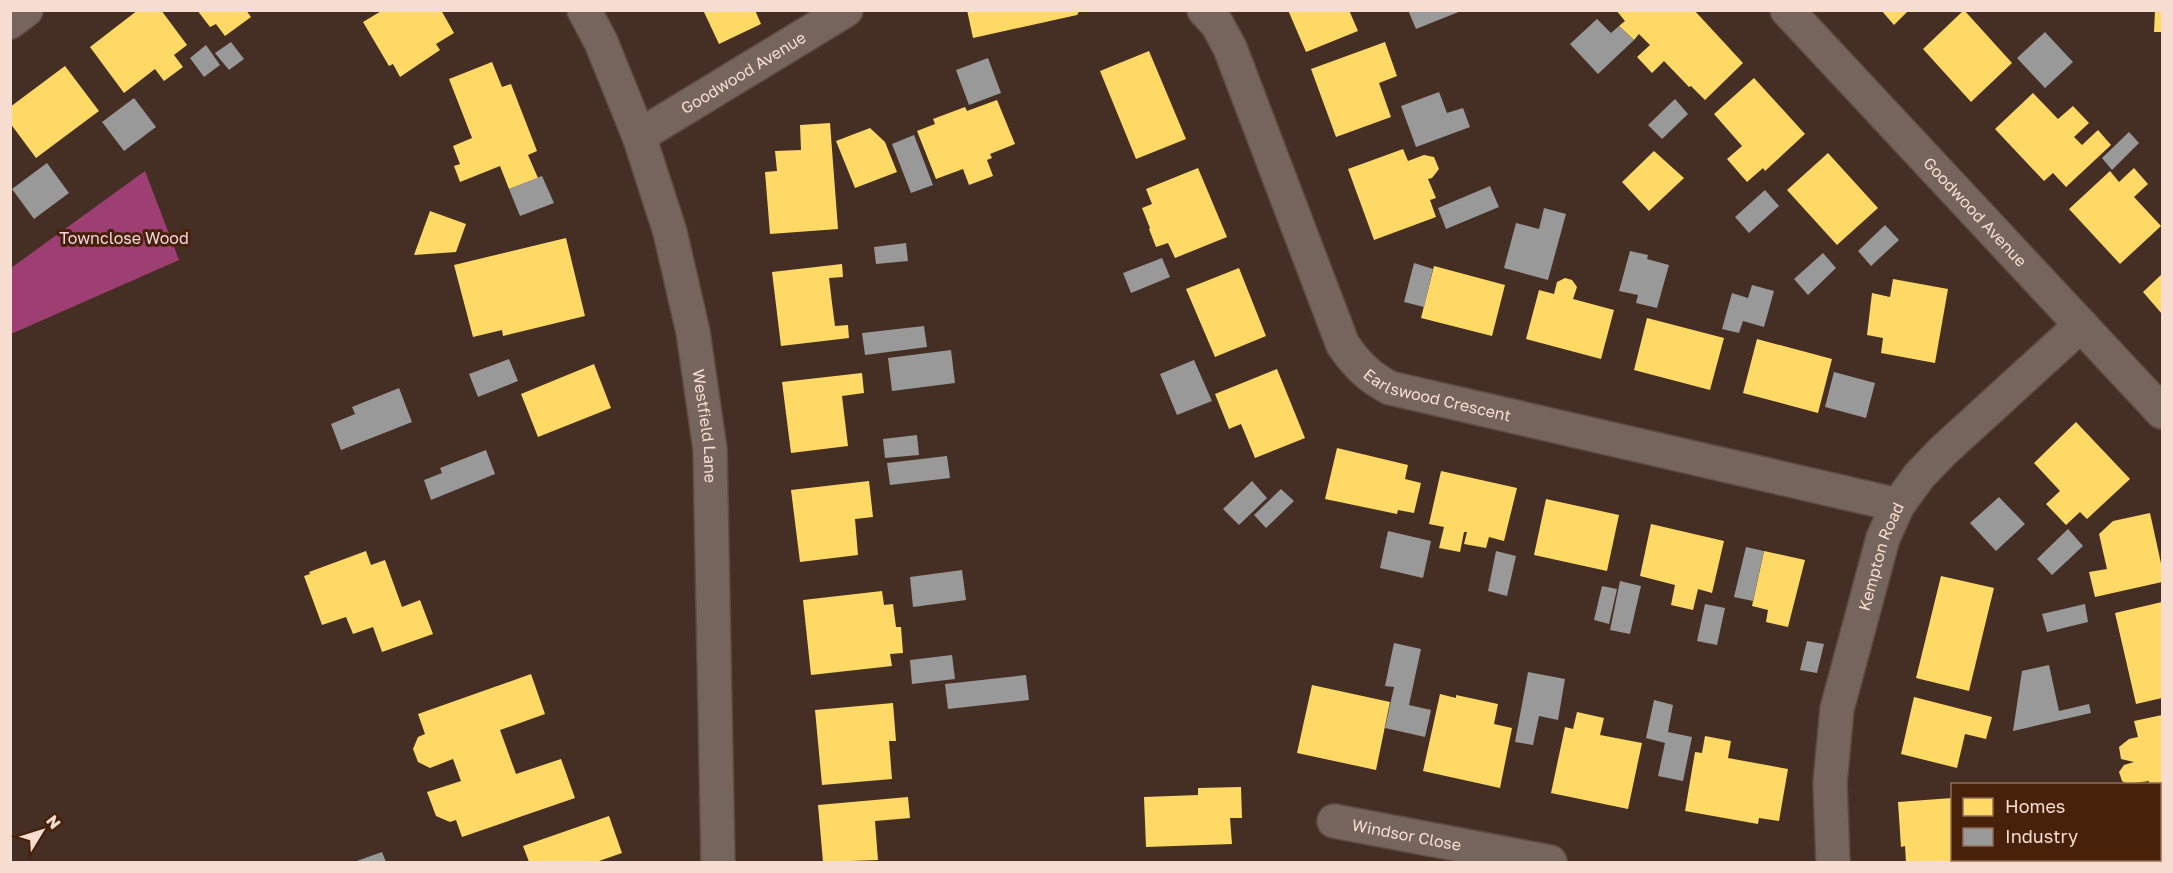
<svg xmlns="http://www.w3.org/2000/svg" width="2173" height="873" font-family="'Golos Text',sans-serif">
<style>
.forest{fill:#9d3f73}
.homes{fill:#ffd966}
.industry{fill:#999}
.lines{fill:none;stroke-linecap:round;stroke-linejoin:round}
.minor-casing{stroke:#5e4b42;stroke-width:36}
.minor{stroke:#76655d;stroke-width:33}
.labels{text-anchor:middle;stroke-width:6;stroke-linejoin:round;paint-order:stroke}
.street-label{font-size:16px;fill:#f7ddd0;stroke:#48210b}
.park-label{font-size:16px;fill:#f1d4e2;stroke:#48210b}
</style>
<rect width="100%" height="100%" fill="#452f24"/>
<path class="forest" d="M145 171 179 260 11 334V268Z"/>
<path class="homes" d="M138 10H161L187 45 174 55 183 67 164 81 155 69 124 93 90 47Z
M197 10H246L251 17 225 36 216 24 210 27Z
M383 10H441L454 33 436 44 440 50 400 77 393 64 389 66 363 22Z
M703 10H755L761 24 719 44Z
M967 10H1080L1077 15 973 38Z
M1288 10H1349L1358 31 1306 52Z
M1616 10H1694L1743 63 1705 100 1691 86 1689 87 1664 61 1652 73 1637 57 1650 45 1639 34 1634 40 1619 26 1625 21Z
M1881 10H1909L1894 25Z
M1964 10 2012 63 1971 102 1923 49Z
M2155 10H2162V32H2154Z
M1385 42 1397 76 1379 83 1391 117 1336 137 1311 69Z
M1149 51 1186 139 1136 159 1100 71Z
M492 62 502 87 511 84 537 151 528 155 538 178 509 189 500 166 460 182 454 166 460 164 453 146 472 138 449 79Z
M65 66 99 111 36 158 10 123V107Z
M1754 78 1805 134 1765 171 1763 168 1747 182 1727 159 1742 146 1714 114Z
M2033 93 2058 119 2073 106 2089 123 2074 137 2082 145 2098 130 2111 145 2066 187 2053 173 2044 181 1995 129Z
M997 100 1015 144 990 154 992 158 987 160 993 176 969 185 963 169 936 179 917 131 935 124 933 119 965 107 967 111Z
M830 123 838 229 770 234 765 172 777 171 775 151 801 150 800 125Z
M870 128 885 142 897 172 855 188 836 141Z
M1403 149 1408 161 1424 155 1434 157 1439 169 1432 178 1428 179 1436 198 1430 200 1436 217 1374 240 1348 169Z
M1654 151 1684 178 1649 211 1622 182Z
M1828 153 1878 208 1837 245 1787 190Z
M1198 168 1227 237 1175 258 1168 243 1156 247 1149 229 1150 228 1142 208 1152 204 1146 189Z
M2134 168 2148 184 2134 197 2161 226 2120 264 2069 209 2110 171 2119 182Z
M430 211 466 224 456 252 414 255Z
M566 238 585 316 503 336 502 330 473 337 454 265Z
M842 264 843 277 829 278 832 303 835 326 848 325 849 338 781 346 772 272Z
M1434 266 1505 285 1492 336 1421 318Z
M1239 268 1266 336 1215 357 1186 289Z
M2162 274V314L2143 292Z
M1565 278 1572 280 1577 287 1573 299 1614 310 1601 359 1526 339 1539 290 1554 294 1557 282Z
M1893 279 1948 289 1935 363 1881 353 1883 338 1867 335 1872 293 1890 297Z
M1647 318 1724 338 1710 390 1634 370Z
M1757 339 1832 359 1818 413 1743 393Z
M594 364 611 408 538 437 521 394Z
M1277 369 1305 438 1255 458 1241 424 1229 429 1215 394Z
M862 373 864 393 842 396 848 446 791 453 782 382Z
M2076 422 2130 479 2087 519 2080 512 2066 525 2046 504 2060 491 2034 463Z
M1337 448 1408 465 1405 479 1421 483 1414 513 1398 510 1397 514 1325 499Z
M1441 471 1517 488 1504 541 1489 537 1486 548 1464 544 1467 532H1464L1460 552 1439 548 1444 527 1429 524Z
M869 481 873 517 855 519 858 555 800 562 791 490Z
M1546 499 1619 515 1607 571 1534 555Z
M2150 513 2162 568V582L2095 597 2089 572 2107 569 2099 534 2113 521Z
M1651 524 1724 541 1712 593 1698 589 1693 610 1671 605 1675 585 1640 576Z
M366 551 371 565 385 560 402 607 420 600 433 634 382 652 373 627 353 634 346 617 322 625 304 576 310 574 309 572Z
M1764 551 1805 560 1788 627 1766 622 1768 610 1752 606Z
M1941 576 1994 588 1969 691 1916 678Z
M882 591 884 605 893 604 896 627H901L903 653 890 654 892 666 811 675 803 600Z
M2162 602V698L2136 704 2115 613Z
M531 674 545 714 500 730 516 774 561 759 575 798 462 837 456 820 450 822 436 816 427 792 461 781 453 759 430 768 418 762 413 749 418 737 425 734 418 714Z
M1312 685 1390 702 1376 770 1297 753Z
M1440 694 1456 698V695L1498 704 1494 724 1512 728 1500 788 1423 771Z
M1914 697 1992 717 1986 739 1965 734 1957 768 1901 754Z
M893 703 896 741H889L892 779 822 785 815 710Z
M1577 712 1604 718 1600 735 1642 743 1628 809 1551 793 1565 727 1573 729Z
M2162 715V797L2160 798V784H2149V781L2127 784 2122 781 2119 772 2124 765 2134 762 2121 759 2119 747 2129 739 2138 737 2134 721Z
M1705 736 1731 741 1728 758 1788 769 1779 821 1759 818 1758 824 1685 811 1695 752 1702 753Z
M1241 787 1242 818H1230L1232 844 1146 847 1144 797 1198 795V788Z
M908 797 910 818 875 821 878 860 823 862 818 805Z
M1952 798V860H1974V862H1906L1905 846 1901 847 1898 802Z
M609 816 622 853 596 862H529L523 846Z
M2162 818V862H2103V860H2160V819Z"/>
<path class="industry" d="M1408 10H1461V11L1416 29Z
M1597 19 1611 33 1619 26 1634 40 1598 74 1570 44Z
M2045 32 2073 62 2045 88 2017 58Z
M231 42 244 59 229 70 215 53Z
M206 45 220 65 204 77 190 58Z
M988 58 1001 93 969 105 956 70Z
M1439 92 1447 113 1463 108 1470 127 1416 147 1401 106Z
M134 98 156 127 124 151 102 122Z
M1675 99 1688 114 1662 139 1648 125Z
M2129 132 2139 143 2112 170 2102 158Z
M914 135 933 185 911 193 892 144Z
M47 163 69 193 34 219 12 189Z
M542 176 554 203 520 216 509 189Z
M1490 186 1499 207 1446 229 1438 208Z
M1765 190 1779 206 1749 233 1735 217Z
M1544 208 1566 214 1548 280 1504 268 1516 223 1539 229Z
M1885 225 1899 240 1871 266 1858 251Z
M906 243 908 261 876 264 874 247Z
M1630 251 1648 255 1647 259 1669 265 1657 308 1636 303 1638 295 1619 291Z
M1823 253 1836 268 1808 295 1794 279Z
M1162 258 1170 277 1131 293 1123 273Z
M1414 263 1433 269 1424 307 1404 302Z
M1752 285 1774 291 1764 327 1743 321 1739 333 1722 329 1732 293 1748 298Z
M924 326 927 347 865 355 862 333Z
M951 350 955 383 892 391 888 358Z
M509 359 518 381 478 397 469 374Z
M1194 360 1212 401 1177 415 1160 374Z
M1834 372 1875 383 1866 418 1825 407Z
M399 388 412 422 341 450 331 424 355 414 352 407Z
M917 435 919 455 885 458 883 439Z
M486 450 495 474 431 500 424 480 442 473 440 468Z
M947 456 950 478 890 485 887 463Z
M1252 481 1267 498 1239 525 1223 509Z
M1281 489 1294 501 1266 528 1254 515Z
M1999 497 2025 524 1996 551 1970 523Z
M2068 529 2083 546 2052 575 2037 559Z
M1388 531 1431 541 1423 578 1380 568Z
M1746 547 1764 551 1753 601 1734 597Z
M1496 551 1516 556 1507 596 1488 591Z
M962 570 966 600 913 607 910 577Z
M1620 581 1641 586 1630 634 1610 630Z
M1602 586 1617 589 1609 624 1594 620Z
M1705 604 1725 608 1717 645 1697 641Z
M2085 604 2088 622 2047 632 2042 614Z
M1807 641 1824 644 1817 673 1800 670Z
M1394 643 1421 649 1409 705 1431 710 1425 737 1385 728 1394 687 1385 686Z
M952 655 955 679 912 684 910 660Z
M2049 665 2059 711 2089 704 2091 713 2013 731 2022 671Z
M1528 672 1565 679 1558 720 1539 716 1533 745 1515 742Z
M1026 675 1029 700 948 709 945 684Z
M1654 700 1673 705 1668 732 1692 737 1683 781 1658 776 1665 743 1646 738Z
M382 852 386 862H354Z"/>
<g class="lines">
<defs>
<g id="minor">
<path id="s1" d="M584 10 601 42 639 136 670 232 693 332 710 449 718 862"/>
<path id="s2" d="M1204 10 1217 24 1230 48 1343 345C1357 365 1369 377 1390 388L1898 505"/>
<path id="s3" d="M1787 10 2162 412"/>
<path d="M10 22 26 10"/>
<path id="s4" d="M639 136 846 10"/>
<path id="s5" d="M1334 821 1550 862"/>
<path id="s6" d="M1833 862 1830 783 1837 709 1883 538 1898 505 1919 476 1943 451 2081 325"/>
</g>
</defs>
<use href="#minor" class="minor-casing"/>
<use href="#minor" class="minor"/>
</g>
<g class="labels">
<g class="street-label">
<text dy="6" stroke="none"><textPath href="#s4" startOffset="122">Goodwood Avenue</textPath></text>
<text dy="6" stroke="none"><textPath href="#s3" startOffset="276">Goodwood Avenue</textPath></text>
<text dy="6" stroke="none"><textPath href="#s2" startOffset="476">Earlswood Crescent</textPath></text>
<text dy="6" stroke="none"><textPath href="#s1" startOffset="436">Westfield Lane</textPath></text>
<text dy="6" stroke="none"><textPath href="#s6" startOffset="312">Kempton Road</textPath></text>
<text dy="6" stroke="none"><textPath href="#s5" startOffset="74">Windsor Close</textPath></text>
</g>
<g class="park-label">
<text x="124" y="244">Townclose Wood</text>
</g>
</g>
<rect width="2173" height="873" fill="none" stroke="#f7ddd0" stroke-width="24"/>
<rect x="1951" y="783" width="210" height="78" fill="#48210b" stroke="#8e6c5a" stroke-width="1.5"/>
<rect x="1963" y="798" width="30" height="18" fill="#ffd966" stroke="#8e6c5a" stroke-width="1.5"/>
<text x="2005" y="813" font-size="18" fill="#f7ddd0">Homes</text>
<rect x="1963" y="828" width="30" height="18" fill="#999999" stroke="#8e6c5a" stroke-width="1.5"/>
<text x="2005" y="843" font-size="18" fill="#f7ddd0">Industry</text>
<g transform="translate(42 831) rotate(52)" stroke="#48210b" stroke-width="4.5" paint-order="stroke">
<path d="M0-4.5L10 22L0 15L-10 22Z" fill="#f7ddd0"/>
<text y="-9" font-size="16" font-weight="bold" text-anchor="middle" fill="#f7ddd0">N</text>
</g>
</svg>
